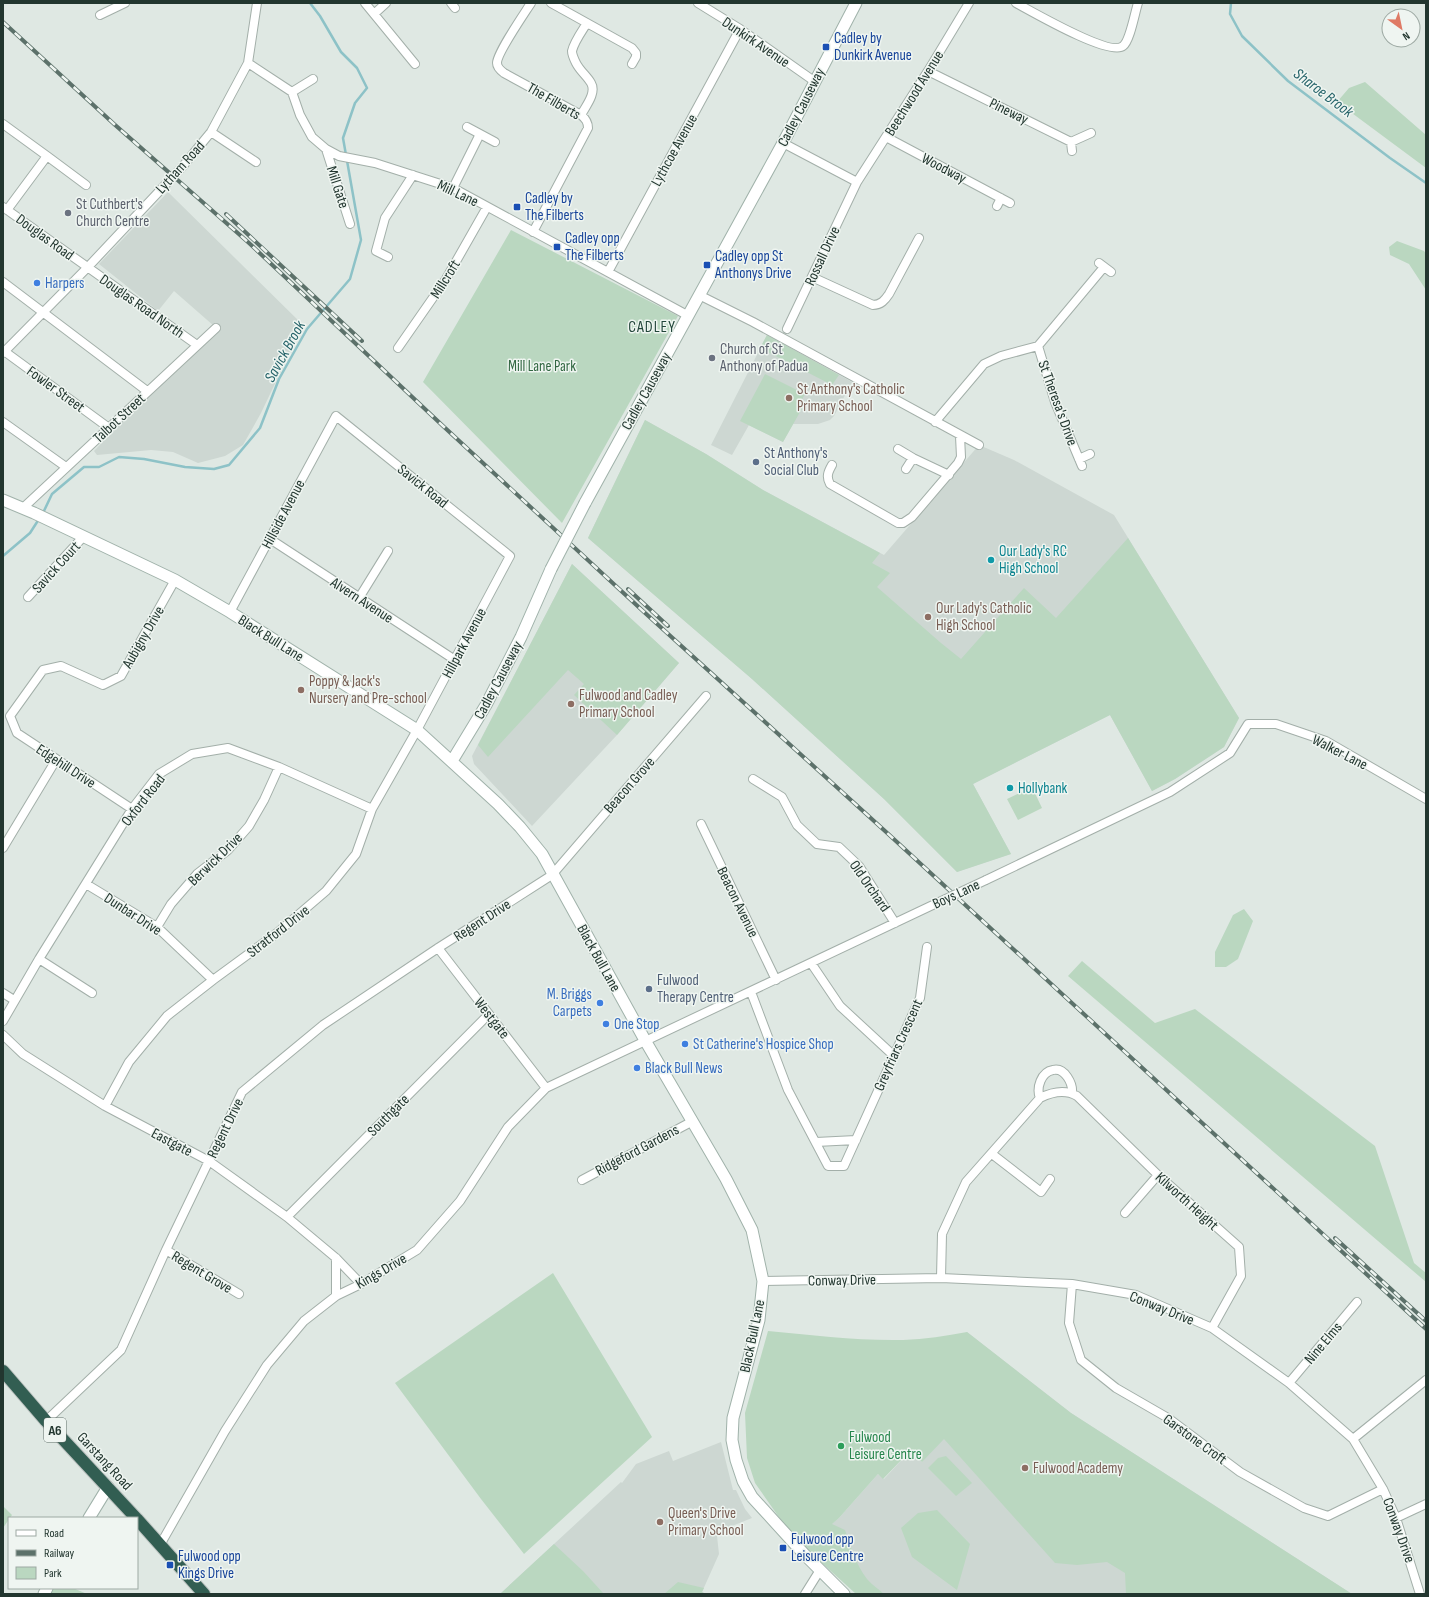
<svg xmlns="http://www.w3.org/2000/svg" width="1429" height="1597" font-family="'Sofia Sans Condensed',sans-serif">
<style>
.built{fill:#cdd7d2}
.green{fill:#bad7c0}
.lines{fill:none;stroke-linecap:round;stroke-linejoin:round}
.stream{stroke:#8dc2c7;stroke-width:2.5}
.street-casing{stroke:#a3afa9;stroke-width:10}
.secondary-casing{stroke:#a0b2aa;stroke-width:13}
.highway-casing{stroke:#bdc3c1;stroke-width:14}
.street{stroke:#fff;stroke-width:8}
.secondary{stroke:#fff;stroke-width:11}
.highway{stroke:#325e52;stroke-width:12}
.rail-casing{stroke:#5c716a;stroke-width:4}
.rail{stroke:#eff5f1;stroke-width:2.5;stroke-dasharray:8;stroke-linecap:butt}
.street-bridge-casing{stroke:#a3afa9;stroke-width:10;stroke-linecap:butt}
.secondary-bridge-casing{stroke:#a0b2aa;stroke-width:13;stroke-linecap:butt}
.street-bridge{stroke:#fff;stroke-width:8}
.secondary-bridge{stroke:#fff;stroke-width:11}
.transit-dot{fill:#1a4fb4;stroke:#eff5f1;stroke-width:1.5}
.worship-dot{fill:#6b7280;stroke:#eff5f1;stroke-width:1.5}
.shop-dot{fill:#3f7fe0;stroke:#eff5f1;stroke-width:1.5}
.education-dot{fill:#8d6e63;stroke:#eff5f1;stroke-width:1.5}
.service-dot{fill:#5c6f8a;stroke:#eff5f1;stroke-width:1.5}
.culture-dot{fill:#0f9aa8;stroke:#eff5f1;stroke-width:1.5}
.leisure-dot{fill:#2e9e5b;stroke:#eff5f1;stroke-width:1.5}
.labels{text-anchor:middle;stroke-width:3;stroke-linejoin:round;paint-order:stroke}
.shield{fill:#eff5f1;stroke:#606f69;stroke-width:1}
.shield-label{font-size:14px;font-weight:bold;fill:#22362f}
.transit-label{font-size:15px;fill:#164399;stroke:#eff5f1;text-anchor:start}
.street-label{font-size:15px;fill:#22362f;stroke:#eff5f1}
.worship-label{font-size:15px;fill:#5b616d;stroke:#eff5f1;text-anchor:start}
.shop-label{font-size:15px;fill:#366cbe;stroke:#eff5f1;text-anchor:start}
.park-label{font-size:15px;fill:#326742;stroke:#eff5f1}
.education-label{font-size:15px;fill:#785e54;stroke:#eff5f1;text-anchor:start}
.service-label{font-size:15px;fill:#4e5e75;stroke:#eff5f1;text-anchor:start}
.culture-label{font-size:15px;fill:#0d838f;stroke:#eff5f1;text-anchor:start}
.leisure-label{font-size:15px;fill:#27864d;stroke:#eff5f1;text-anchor:start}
.water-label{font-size:16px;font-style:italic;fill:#256369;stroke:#eff5f1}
.neighbourhood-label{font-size:16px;letter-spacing:1px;fill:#214539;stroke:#eff5f1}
</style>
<rect width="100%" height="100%" fill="#dfe8e3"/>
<path class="built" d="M168 192 303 325 261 413 243 445 225 456 198 463 173 452 151 450 97 455 94 451 214 326 174 291 158 311 99 264Z
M767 335 852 382 834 416 830 420 818 424H793L783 442 749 425 732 455 711 445Z
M645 420 706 454 763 490 884 555 979 445 1014 460 1114 515 1239 718 1224 747 1175 779 1152 791 1110 715 973 784 1011 854 957 872 884 799 752 679 588 538Z
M572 564 679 663 617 735 532 826 474 764 472 756Z
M967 1332 1071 1413 1352 1594H856L821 1532 839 1518 878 1474 884 1479 910 1451 922 1462Z
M721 1442 733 1490H736L745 1509 752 1518 732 1526 717 1536 719 1554 702 1592 704 1593 703 1594H500L621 1482 622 1483 636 1464 669 1451 673 1461Z"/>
<path class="green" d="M1365 82 1426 135V168L1337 102 1349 88Z
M511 230 678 316 562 523 423 382Z
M1397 241 1424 251 1426 254V290L1409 264 1390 255 1389 247Z
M767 335 839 375 832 385 760 348Z
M765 374 805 394 800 403 804 405 783 442 740 421Z
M645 420 706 454 763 490 880 553 872 563 890 573 877 587 941 643 961 659 1024 588 1056 618 1128 538 1239 718 1224 747 1175 779 1152 791 1110 715 973 784 1011 854 957 872 884 799 752 679 588 538Z
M572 564 679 663 617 735 574 695 584 684 568 670 488 757 478 745Z
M1032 787 1042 808 1018 820 1007 799Z
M1244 909 1253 921 1238 959 1226 967H1215V952L1233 915Z
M1082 961 1155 1023 1195 1009 1375 1146 1414 1263 1426 1273V1282L1068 976Z
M553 1273 652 1437 524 1554 481 1499 395 1383Z
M768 1331C813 1335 858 1341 903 1340 925 1339 946 1336 967 1332L1071 1413 1352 1594H1126L1125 1573 1107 1562 1077 1565 1055 1563 944 1439 922 1462 910 1451 883 1479 878 1474 839 1518 832 1524 845 1530C851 1547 856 1565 867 1579 872 1585 879 1589 884 1594H856L811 1553 783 1523 755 1483 747 1458 745 1413Z
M946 1456 972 1483 956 1496 928 1468 938 1458Z
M3 1506 12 1515 3 1528Z
M937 1510 970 1544 957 1590 912 1557 901 1528 918 1513Z
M554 1544 583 1571 604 1594H500Z
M678 1582 704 1588 702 1592 704 1593 664 1594Z
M53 1588H73L87 1594H50Z"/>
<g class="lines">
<path class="stream" d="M1231 3 1230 14 1242 36 1288 81 1390 158 1426 183
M43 513 52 494 84 467H99L119 457 144 459 185 467 214 469 229 465 260 428 279 379 307 329 350 279 361 240 343 138 355 103 367 88 357 68 341 52 320 16 310 3
M3 556 30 533 39 519"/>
<defs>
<path id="street" d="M365 3 415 64
M451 3 455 8
M531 3C524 14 497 53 497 63 497 67 500 70 504 73L581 115C586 119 588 122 588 128L533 232
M551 3 632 48 636 53V57L632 64
M698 3 740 29 814 81
M1016 3C1031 11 1110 57 1123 46 1130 41 1135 12 1138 3
M374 14 386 3
M100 15 125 3
M248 63 292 92 300 115 312 137 326 149 339 156 375 163 453 188 687 315
M928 71 1071 142 1091 133
M292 92 313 79
M581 115C585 107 597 93 591 83 587 76 580 71 576 63 574 59 572 55 572 51 574 42 582 31 587 23
M3 124 47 156 7 210
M467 127 495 142
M211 132 256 162
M886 137 1010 203
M1071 142 1072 151
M783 143 857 182
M326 149 350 224
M47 156 86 185
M453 188 480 134
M997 206 1001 198
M3 207 197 345
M388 257 376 251 385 218 413 175
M1099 263 1111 272
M608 272 740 29
M812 277 873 305C881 305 885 300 889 294L919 238
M3 282 147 391
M699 295 753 322 979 445
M787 329 857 182 928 71 969 3
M1038 346 1055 402 1082 466
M398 348 446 279 487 207
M4 351 109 428
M3 353 87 268 183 166 211 132 248 63 257 3
M3 422 66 467
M935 422 984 364 1001 356 1038 346 1104 267
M898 449 913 458 949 475
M1079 459 1090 454
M832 465C828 472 826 477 830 484L898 523H903L912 517 958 463 961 457 960 436
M906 469 913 458
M23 508 216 328
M270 539 455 660
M28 597 83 537
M359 598 388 551
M753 779 782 797 797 825 817 844 839 847 859 866 895 923
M132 809 17 733 10 716 43 670 61 666 103 685 121 676 175 580
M701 824 776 980
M3 848 56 760
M986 880 1170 792 1230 753 1248 724H1276L1326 741 1426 799
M86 884 157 927 213 980
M157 927 171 904 197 874 228 850 249 826 264 800 279 767
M438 948 546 1088
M39 959 92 993
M811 963 840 1006 893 1055
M751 992 788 1090 828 1166H844L920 998 927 947
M3 993 14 1000
M3 1021 39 959 132 809 159 774 192 754 228 748 279 767 372 809
M3 1035 23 1054 105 1106 209 1161 287 1217 336 1258 361 1284
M1040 1098C1036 1088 1041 1072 1053 1070 1065 1067 1073 1084 1072 1093
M105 1106 129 1062 167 1016 213 980 277 933 326 891 356 854 372 809 417 730 510 556 336 416 230 612
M816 1142 856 1140
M992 1154 1041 1192 1050 1179
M582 1180 693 1121
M1125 1213 1158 1175
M287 1217 489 1014
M166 1250 239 1294
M336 1258V1296
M941 1278 942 1234 966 1182 1040 1098C1052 1092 1065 1089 1077 1096L1158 1175 1239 1247 1241 1276 1212 1328
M763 1281 941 1278 1072 1284 1136 1295 1212 1328 1289 1383 1353 1439 1383 1489 1396 1518 1420 1594
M1072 1284 1069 1323 1081 1360 1116 1388 1168 1418 1240 1472 1304 1508 1328 1516 1383 1489
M1289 1383 1357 1302
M46 1421 121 1350 166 1250 242 1092 323 1025 438 948 552 875 706 696
M1353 1439 1426 1380
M1396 1518 1426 1504
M160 1545 225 1431 267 1365 304 1321 336 1296 361 1284 417 1250 460 1201 508 1127 546 1088 937 903
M805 1594 820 1570"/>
<path id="secondary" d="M3 500 34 513 175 580 230 612 417 730 498 804 520 827 542 854 646 1042 726 1179 752 1230 763 1281 759 1320 733 1418 732 1440 736 1460 743 1481 752 1497 804 1554 844 1594
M585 503 783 143 856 3
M452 761 486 705 521 637 551 569
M89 1518 108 1487
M44 1594 47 1588"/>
<path id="highway" d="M3 1371 46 1421 136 1518
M137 1519 204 1594"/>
</defs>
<use href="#street" class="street-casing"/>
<use href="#secondary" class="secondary-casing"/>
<use href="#highway" class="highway-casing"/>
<use href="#street" class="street"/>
<use href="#secondary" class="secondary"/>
<use href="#highway" class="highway"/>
<defs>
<path id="rail" d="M3 22 114 124 249 243 443 426 644 612 885 831 1426 1329
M226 214 362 341
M628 589 668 626
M1335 1238 1426 1321"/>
</defs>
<use href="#rail" class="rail-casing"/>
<use href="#rail" class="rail"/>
<defs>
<path id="street-bridge" d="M937 903 986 880"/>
<path id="secondary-bridge" d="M551 569 585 503"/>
</defs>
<use href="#street-bridge" class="street-bridge-casing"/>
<use href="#secondary-bridge" class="secondary-bridge-casing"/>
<use href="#street-bridge" class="street-bridge"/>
<use href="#secondary-bridge" class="secondary-bridge"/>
</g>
<g class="transit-dot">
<rect x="822" y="43" width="8" height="8" rx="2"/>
<rect x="513" y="203" width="8" height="8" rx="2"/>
<rect x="553" y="243" width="8" height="8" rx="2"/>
<rect x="703" y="261" width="8" height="8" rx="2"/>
<rect x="779" y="1544" width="8" height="8" rx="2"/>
<rect x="166" y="1561" width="8" height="8" rx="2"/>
</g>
<g class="worship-dot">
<circle cx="68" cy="213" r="4"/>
<circle cx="712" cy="358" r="4"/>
</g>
<g class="shop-dot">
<circle cx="37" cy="283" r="4"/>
<circle cx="600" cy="1003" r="4"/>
<circle cx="606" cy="1024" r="4"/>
<circle cx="685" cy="1044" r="4"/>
<circle cx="637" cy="1068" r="4"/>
</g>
<g class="education-dot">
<circle cx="789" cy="398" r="4"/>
<circle cx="928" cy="617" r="4"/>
<circle cx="301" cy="690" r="4"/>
<circle cx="571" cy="704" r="4"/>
<circle cx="1025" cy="1468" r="4"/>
<circle cx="660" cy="1522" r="4"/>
</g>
<g class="service-dot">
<circle cx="756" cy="462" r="4"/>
<circle cx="649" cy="989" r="4"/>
</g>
<g class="culture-dot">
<circle cx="991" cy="560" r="4"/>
<circle cx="1010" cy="788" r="4"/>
</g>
<circle class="leisure-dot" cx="841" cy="1446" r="4"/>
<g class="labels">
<rect class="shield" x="44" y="1418" width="22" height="24" rx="3"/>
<g class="shield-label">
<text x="55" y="1435">A6</text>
</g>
<g class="transit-label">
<text x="834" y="43">Cadley by<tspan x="834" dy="17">Dunkirk Avenue</tspan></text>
<text x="525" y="203">Cadley by<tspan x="525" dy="17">The Filberts</tspan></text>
<text x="565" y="243">Cadley opp<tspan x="565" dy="17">The Filberts</tspan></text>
<text x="715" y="261">Cadley opp St<tspan x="715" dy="17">Anthonys Drive</tspan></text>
<text x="791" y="1544">Fulwood opp<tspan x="791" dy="17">Leisure Centre</tspan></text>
<text x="178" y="1561">Fulwood opp<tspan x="178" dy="17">Kings Drive</tspan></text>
</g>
<g class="street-label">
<text transform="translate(756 42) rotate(34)" y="5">Dunkirk Avenue</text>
<text transform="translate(914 93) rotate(-58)" y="5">Beechwood Avenue</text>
<text transform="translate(554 101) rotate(30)" y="5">The Filberts</text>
<text transform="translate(801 107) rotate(-63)" y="5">Cadley Causeway</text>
<text transform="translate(1009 111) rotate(26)" y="5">Pineway</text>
<text transform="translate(674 150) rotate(-61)" y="5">Lythcoe Avenue</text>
<text transform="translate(180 167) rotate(-48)" y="5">Lytham Road</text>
<text transform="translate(944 168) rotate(28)" y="5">Woodway</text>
<text transform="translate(338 187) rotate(72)" y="5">Mill Gate</text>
<text transform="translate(458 193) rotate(25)" y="5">Mill Lane</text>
<text transform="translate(45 237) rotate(36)" y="5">Douglas Road</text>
<text transform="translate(822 256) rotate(-65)" y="5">Rossall Drive</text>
<text transform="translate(445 279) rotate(-58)" y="5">Millcroft</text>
<text transform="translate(142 306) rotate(35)" y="5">Douglas Road North</text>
<text transform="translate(56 389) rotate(36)" y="5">Fowler Street</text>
<text transform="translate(646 391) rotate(-61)" y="5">Cadley Causeway</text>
<text transform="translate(1058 403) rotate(70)" y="5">St Theresa's Drive</text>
<text transform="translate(119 418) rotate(-43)" y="5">Talbot Street</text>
<text transform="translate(423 486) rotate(39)" y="5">Savick Road</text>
<text transform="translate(283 514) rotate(-62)" y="5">Hillside Avenue</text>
<text transform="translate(56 567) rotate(-48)" y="5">Savick Court</text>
<text transform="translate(362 600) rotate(33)" y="5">Alvern Avenue</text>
<text transform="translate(143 637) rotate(-60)" y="5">Aubigny Drive</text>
<text transform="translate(271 638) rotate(32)" y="5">Black Bull Lane</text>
<text transform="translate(464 643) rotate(-62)" y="5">Hillpark Avenue</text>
<text transform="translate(498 680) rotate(-62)" y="5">Cadley Causeway</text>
<text transform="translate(1340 752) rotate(27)" y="5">Walker Lane</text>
<text transform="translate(66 766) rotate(33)" y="5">Edgehill Drive</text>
<text transform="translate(629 785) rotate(-49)" y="5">Beacon Grove</text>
<text transform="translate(143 800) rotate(-52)" y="5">Oxford Road</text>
<text transform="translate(215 859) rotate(-44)" y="5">Berwick Drive</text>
<text transform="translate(870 886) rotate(55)" y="5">Old Orchard</text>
<text transform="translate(956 894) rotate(-25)" y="5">Boys Lane</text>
<text transform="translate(738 902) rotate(64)" y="5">Beacon Avenue</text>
<text transform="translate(133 914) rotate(33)" y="5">Dunbar Drive</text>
<text transform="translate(482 920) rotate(-33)" y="5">Regent Drive</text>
<text transform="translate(278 931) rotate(-38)" y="5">Stratford Drive</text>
<text transform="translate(599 958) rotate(61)" y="5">Black Bull Lane</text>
<text transform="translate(492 1018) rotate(52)" y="5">Westgate</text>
<text transform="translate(898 1045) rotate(-66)" y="5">Greyfriars Crescent</text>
<text transform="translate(388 1115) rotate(-45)" y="5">Southgate</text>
<text transform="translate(225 1128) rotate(-64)" y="5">Regent Drive</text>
<text transform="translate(172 1142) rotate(28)" y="5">Eastgate</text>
<text transform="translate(637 1150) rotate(-28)" y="5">Ridgeford Gardens</text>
<text transform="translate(1187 1201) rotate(42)" y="5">Kilworth Height</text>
<text transform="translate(381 1271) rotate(-30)" y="5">Kings Drive</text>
<text transform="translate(202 1272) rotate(31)" y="5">Regent Grove</text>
<text transform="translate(842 1280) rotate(-1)" y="5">Conway Drive</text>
<text transform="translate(1162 1308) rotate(22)" y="5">Conway Drive</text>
<text transform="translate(752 1336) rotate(-78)" y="5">Black Bull Lane</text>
<text transform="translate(1323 1343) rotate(-50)" y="5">Nine Elms</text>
<text transform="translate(1195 1439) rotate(36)" y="5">Garstone Croft</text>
<text transform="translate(105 1461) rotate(47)" y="5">Garstang Road</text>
<text transform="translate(1399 1530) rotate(70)" y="5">Conway Drive</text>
</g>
<g class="worship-label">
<text x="76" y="209">St Cuthbert's<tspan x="76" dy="17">Church Centre</tspan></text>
<text x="720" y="354">Church of St<tspan x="720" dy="17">Anthony of Padua</tspan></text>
</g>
<g class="shop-label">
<text x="45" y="288">Harpers</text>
<text x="592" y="999" text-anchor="end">M. Briggs<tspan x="592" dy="17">Carpets</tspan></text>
<text x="614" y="1029">One Stop</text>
<text x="693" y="1049">St Catherine's Hospice Shop</text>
<text x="645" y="1073">Black Bull News</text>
</g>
<g class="park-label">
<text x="542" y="371">Mill Lane Park</text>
</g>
<g class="education-label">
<text x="797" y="394">St Anthony's Catholic<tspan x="797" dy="17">Primary School</tspan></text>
<text x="936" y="613">Our Lady's Catholic<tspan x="936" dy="17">High School</tspan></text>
<text x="309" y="686">Poppy &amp; Jack's<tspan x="309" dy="17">Nursery and Pre-school</tspan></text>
<text x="579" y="700">Fulwood and Cadley<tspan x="579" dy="17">Primary School</tspan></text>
<text x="1033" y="1473">Fulwood Academy</text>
<text x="668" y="1518">Queen's Drive<tspan x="668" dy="17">Primary School</tspan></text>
</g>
<g class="service-label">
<text x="764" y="458">St Anthony's<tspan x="764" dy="17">Social Club</tspan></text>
<text x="657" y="985">Fulwood<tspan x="657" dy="17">Therapy Centre</tspan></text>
</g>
<g class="culture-label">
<text x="999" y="556">Our Lady's RC<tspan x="999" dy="17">High School</tspan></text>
<text x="1018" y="793">Hollybank</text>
</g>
<g class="leisure-label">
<text x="849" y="1442">Fulwood<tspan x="849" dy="17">Leisure Centre</tspan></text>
</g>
<g class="water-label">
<text transform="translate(1324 92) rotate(37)" y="6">Sharoe Brook</text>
<text transform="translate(284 351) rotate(-61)" y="6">Savick Brook</text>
</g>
<g class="neighbourhood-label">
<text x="652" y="332">CADLEY</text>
</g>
</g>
<rect width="1429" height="1597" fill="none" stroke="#22362f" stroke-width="8"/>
<rect x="8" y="1517" width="130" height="72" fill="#eff5f1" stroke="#9da9a3"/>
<rect x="16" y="1530" width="20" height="6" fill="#ffffff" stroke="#9da9a3"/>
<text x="44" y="1537" font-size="12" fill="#22362f">Road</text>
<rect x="16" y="1550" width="20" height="6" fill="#5c716a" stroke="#9da9a3"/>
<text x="44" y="1557" font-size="12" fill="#22362f">Railway</text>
<rect x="16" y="1567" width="20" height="12" fill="#bad7c0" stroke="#9da9a3"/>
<text x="44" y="1577" font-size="12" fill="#22362f">Park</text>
<g transform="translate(1401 28) rotate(147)"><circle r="19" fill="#eff5f1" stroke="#9da9a3"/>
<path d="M0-3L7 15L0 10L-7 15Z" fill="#df7a65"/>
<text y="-6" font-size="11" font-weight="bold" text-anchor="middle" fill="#22362f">N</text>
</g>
</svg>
